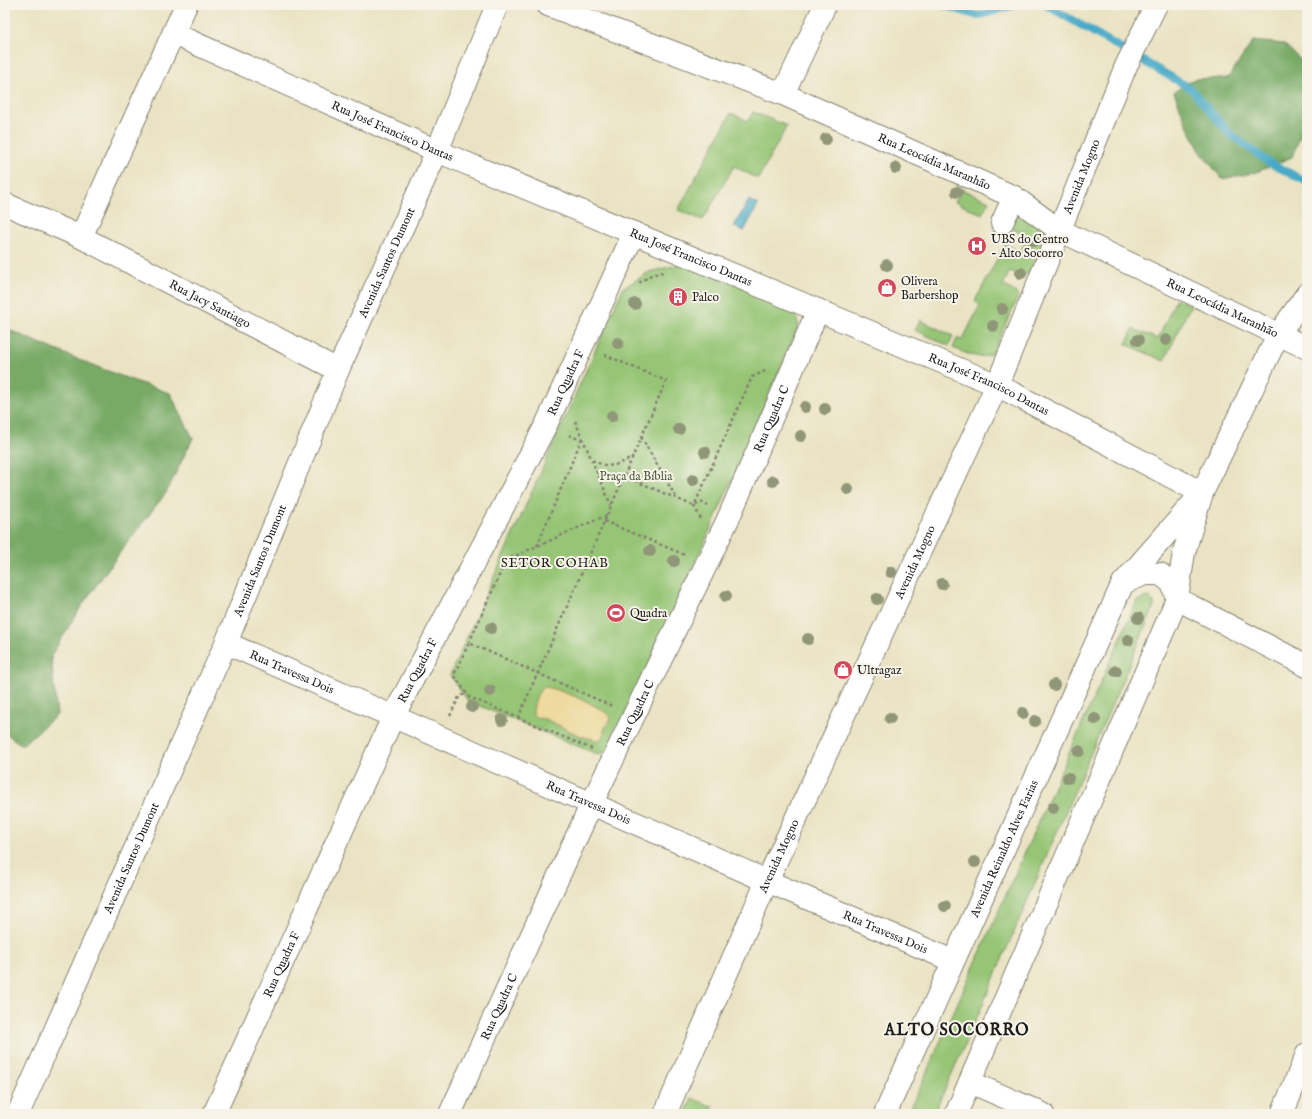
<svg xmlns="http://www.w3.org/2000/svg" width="1312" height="1119" font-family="'IM FELL English',serif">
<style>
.green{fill:#95c575;stroke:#587048}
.forest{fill:#78aa66;stroke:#4a6341}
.sand{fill:#eeda9e;stroke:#857b5d}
.water{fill:#49aac8;stroke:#326372}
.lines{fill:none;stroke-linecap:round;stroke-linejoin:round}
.stream{stroke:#49aac8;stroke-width:8}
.minor-casing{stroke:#838070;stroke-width:24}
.path{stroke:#838070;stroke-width:2.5;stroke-dasharray:3 3;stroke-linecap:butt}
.minor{stroke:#fff;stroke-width:22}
.tree{fill:#909678}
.labels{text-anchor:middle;stroke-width:4;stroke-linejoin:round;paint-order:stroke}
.street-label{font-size:12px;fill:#1c1c1c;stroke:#f7f3e8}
.poi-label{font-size:12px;fill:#1c1c1c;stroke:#f7f3e8;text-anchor:start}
.park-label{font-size:12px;fill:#46573b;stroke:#f7f3e8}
.neighbourhood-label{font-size:13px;letter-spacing:1px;fill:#1c1c1c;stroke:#f7f3e8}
.district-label{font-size:16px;font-weight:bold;letter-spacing:1px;fill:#1c1c1c;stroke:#f7f3e8}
</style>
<rect width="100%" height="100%" fill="#f7f3e8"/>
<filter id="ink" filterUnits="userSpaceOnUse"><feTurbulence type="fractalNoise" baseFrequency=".025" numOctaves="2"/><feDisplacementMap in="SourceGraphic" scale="8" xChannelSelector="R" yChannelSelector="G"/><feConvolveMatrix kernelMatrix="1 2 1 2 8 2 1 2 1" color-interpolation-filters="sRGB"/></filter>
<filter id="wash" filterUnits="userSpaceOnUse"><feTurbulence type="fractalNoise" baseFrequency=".012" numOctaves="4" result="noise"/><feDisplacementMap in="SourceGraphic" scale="16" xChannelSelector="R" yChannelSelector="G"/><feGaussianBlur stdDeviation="0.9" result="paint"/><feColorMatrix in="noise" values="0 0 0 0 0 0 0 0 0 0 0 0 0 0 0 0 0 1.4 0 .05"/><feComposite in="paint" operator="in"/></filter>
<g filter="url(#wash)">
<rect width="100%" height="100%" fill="#eae3c3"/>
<path class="green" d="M753 112 787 126 758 179 734 166 703 220 678 210 731 113 748 121Z
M961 189 989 201 982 214 955 202Z
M1015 212 1050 228 1029 273 1021 276 1010 271 1003 285 1015 292 1018 297 993 352C981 362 966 353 953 348L957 338 962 340 964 337 980 305 975 301 1005 244 1020 252 1028 236 1008 226Z
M684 263 792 307 799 325 712 526 609 752 597 754 468 701 450 675 623 288 649 272Z
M1176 299 1191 305 1164 361 1126 344 1133 329 1158 339Z
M920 320 953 336 949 346 915 330Z
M1146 597 1150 598 1154 602V607L982 1006 934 1114H908L1137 601Z
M692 1098 713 1107 709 1114H685Z"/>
<path class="forest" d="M1253 41 1284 44 1307 66V119L1292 157 1254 173 1222 179 1200 151 1186 123 1174 92 1194 79 1228 78Z
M5 328C59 352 114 375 170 393L193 438 166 493 124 547 82 605 51 656 57 715 22 745 5 733Z"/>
<path class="sand" d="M543 687C555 687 607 708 611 718L608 724 605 727C603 733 604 738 598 740 579 738 562 726 545 719 540 718 536 718 533 715 533 705 536 694 543 687Z"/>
<path class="water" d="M749 200 758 205 744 231 734 226Z"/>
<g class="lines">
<path class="stream" d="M943 5 978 16 1014 5
M1046 5 1190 88 1229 133 1268 162 1307 182"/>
</g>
</g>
<g filter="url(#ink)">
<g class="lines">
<defs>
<g id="minor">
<path id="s1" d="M548 5 783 94 1014 197 1059 230 1307 348"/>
<path id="s2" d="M174 34 437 151 997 385 1202 493"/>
<path d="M783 94 825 5"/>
<path id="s3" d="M5 204 81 237 338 370"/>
<path d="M1002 223 1014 197"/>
<path d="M81 237 186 5"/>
<path d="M1307 294 1278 335 1202 493 1184 552 1177 599 1307 666"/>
<path d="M1125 581 1196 500"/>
<path id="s4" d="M226 643 767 881 953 961"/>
<path d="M970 1082 1043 1114"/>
<path id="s5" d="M18 1114 226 643 338 370 437 151 497 5"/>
<path id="s6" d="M214 1114 393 717 546 425 634 233"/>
<path id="s7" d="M450 1114 592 803 729 517 818 310"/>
<path id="s8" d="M665 1114 767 881 997 385 1126 66 1156 5"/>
<path id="s9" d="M885 1114 1123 583 1145 574H1160L1172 583 1177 599 956 1114"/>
<path d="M1282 1114 1307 1054"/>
</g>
</defs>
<use href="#minor" class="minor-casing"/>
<path class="path" d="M639 283 651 275 663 272
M575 421 611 505
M569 435 581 440
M641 437 677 499
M592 460C609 469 615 466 632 458
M624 476 694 506 701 502 708 506
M701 519 694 506 752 377 765 371
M604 521 685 555
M537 546 582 438
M469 643 506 560 607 515
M450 716 459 697 467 693
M518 718 666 381 605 355
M592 749 469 697 454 675 469 643 612 706"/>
<use href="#minor" class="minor"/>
</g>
<g class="tree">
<circle cx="826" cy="139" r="6"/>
<circle cx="896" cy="168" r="6"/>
<circle cx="957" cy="192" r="6"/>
<circle cx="1034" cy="241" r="6"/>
<circle cx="887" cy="265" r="6"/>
<circle cx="1021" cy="273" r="6"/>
<circle cx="635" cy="304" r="6"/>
<circle cx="1002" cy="309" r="6"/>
<circle cx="993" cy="326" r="6"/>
<circle cx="1138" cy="340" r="6"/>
<circle cx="1166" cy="340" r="6"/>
<circle cx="618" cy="343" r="6"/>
<circle cx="805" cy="407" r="6"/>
<circle cx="825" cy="409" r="6"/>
<circle cx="612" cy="416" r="6"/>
<circle cx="679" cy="429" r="6"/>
<circle cx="801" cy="436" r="6"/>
<circle cx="705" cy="452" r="6"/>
<circle cx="693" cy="480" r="6"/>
<circle cx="773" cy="481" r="6"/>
<circle cx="848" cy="489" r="6"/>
<circle cx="650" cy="551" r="6"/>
<circle cx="674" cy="561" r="6"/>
<circle cx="516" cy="562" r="6"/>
<circle cx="891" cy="572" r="6"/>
<circle cx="942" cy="584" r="6"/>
<circle cx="726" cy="596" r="6"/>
<circle cx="877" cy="599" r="6"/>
<circle cx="1138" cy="618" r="6"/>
<circle cx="491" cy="628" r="6"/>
<circle cx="808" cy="639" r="6"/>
<circle cx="1128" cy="640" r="6"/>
<circle cx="1116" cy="671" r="6"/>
<circle cx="1054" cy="685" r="6"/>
<circle cx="490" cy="691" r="6"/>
<circle cx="472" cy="707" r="6"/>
<circle cx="1023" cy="713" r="6"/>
<circle cx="890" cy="718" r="6"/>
<circle cx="1095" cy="719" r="6"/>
<circle cx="502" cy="720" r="6"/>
<circle cx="1035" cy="721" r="6"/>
<circle cx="1079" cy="751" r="6"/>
<circle cx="1068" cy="778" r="6"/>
<circle cx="1053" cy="808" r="6"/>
<circle cx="975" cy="862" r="6"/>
<circle cx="945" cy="906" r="6"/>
</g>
</g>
<defs>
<symbol id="hospital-disc" viewBox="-11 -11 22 22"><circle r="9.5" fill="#d1495b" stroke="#f7f3e8"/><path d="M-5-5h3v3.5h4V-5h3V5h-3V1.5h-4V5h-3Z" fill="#fff"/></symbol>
<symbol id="shop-disc" viewBox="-11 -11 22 22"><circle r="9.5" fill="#d1495b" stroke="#f7f3e8"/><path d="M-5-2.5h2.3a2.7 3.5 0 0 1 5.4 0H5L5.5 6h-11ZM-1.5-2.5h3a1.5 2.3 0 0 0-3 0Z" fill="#fff"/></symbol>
<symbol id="building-disc" viewBox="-11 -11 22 22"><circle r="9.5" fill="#d1495b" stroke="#f7f3e8"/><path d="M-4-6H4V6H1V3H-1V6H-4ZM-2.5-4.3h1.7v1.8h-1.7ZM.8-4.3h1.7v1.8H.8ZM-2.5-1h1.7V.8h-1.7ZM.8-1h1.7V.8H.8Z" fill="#fff"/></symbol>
<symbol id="stadium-disc" viewBox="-11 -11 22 22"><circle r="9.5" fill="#d1495b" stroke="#f7f3e8"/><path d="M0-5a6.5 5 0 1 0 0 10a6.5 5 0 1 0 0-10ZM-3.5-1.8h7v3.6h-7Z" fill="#fff"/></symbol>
</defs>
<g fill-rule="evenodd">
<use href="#hospital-disc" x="966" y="235" width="22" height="22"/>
<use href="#shop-disc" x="876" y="277" width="22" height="22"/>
<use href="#building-disc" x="667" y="286" width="22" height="22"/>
<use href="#stadium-disc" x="605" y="602" width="22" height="22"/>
<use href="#shop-disc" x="832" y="659" width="22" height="22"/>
</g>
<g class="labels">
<g class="street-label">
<text dy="4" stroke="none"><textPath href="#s2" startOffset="239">Rua José Francisco Dantas</textPath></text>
<text dy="4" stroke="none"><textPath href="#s1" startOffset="417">Rua Leocádia Maranhão</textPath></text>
<text dy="4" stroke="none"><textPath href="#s8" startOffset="1026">Avenida Mogno</textPath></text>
<text dy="4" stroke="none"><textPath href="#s2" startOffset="563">Rua José Francisco Dantas</textPath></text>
<text dy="4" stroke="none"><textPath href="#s5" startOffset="928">Avenida Santos Dumont</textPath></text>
<text dy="4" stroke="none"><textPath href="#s3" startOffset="228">Rua Jacy Santiago</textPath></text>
<text dy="4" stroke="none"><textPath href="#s1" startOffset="741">Rua Leocádia Maranhão</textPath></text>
<text dy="4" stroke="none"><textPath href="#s6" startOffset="812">Rua Quadra F</textPath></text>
<text dy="4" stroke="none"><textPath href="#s2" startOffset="887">Rua José Francisco Dantas</textPath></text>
<text dy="4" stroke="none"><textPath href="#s7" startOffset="766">Rua Quadra C</textPath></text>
<text dy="4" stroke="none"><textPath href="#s5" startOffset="604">Avenida Santos Dumont</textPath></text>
<text dy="4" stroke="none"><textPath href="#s8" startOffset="606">Avenida Mogno</textPath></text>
<text dy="4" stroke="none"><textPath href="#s6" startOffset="488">Rua Quadra F</textPath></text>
<text dy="4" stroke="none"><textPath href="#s4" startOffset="72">Rua Travessa Dois</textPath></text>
<text dy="4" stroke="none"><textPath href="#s7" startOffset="442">Rua Quadra C</textPath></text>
<text dy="4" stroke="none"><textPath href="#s4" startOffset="396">Rua Travessa Dois</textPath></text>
<text dy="4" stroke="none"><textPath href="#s9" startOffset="291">Avenida Reinaldo Alves Farias</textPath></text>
<text dy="4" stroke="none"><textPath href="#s8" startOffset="282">Avenida Mogno</textPath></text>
<text dy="4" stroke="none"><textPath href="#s5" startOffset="280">Avenida Santos Dumont</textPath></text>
<text dy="4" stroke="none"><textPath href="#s4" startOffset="720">Rua Travessa Dois</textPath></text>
<text dy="4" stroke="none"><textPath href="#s6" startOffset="164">Rua Quadra F</textPath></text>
<text dy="4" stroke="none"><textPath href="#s7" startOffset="118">Rua Quadra C</textPath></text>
</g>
<g class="poi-label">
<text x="991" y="243">UBS do Centro<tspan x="991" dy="14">- Alto Socorro</tspan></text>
<text x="901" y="285">Olivera<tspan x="901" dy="14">Barbershop</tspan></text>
<text x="692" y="301">Palco</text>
<text x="630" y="617">Quadra</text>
<text x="857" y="674">Ultragaz</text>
</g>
<g class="park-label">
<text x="636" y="480">Praça da Bíblia</text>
</g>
<g class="neighbourhood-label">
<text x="555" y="567">SETOR COHAB</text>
</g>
<g class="district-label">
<text x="957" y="1035">ALTO SOCORRO</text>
</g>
</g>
<rect width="1312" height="1119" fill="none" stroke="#f7f3e8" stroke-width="20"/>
</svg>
